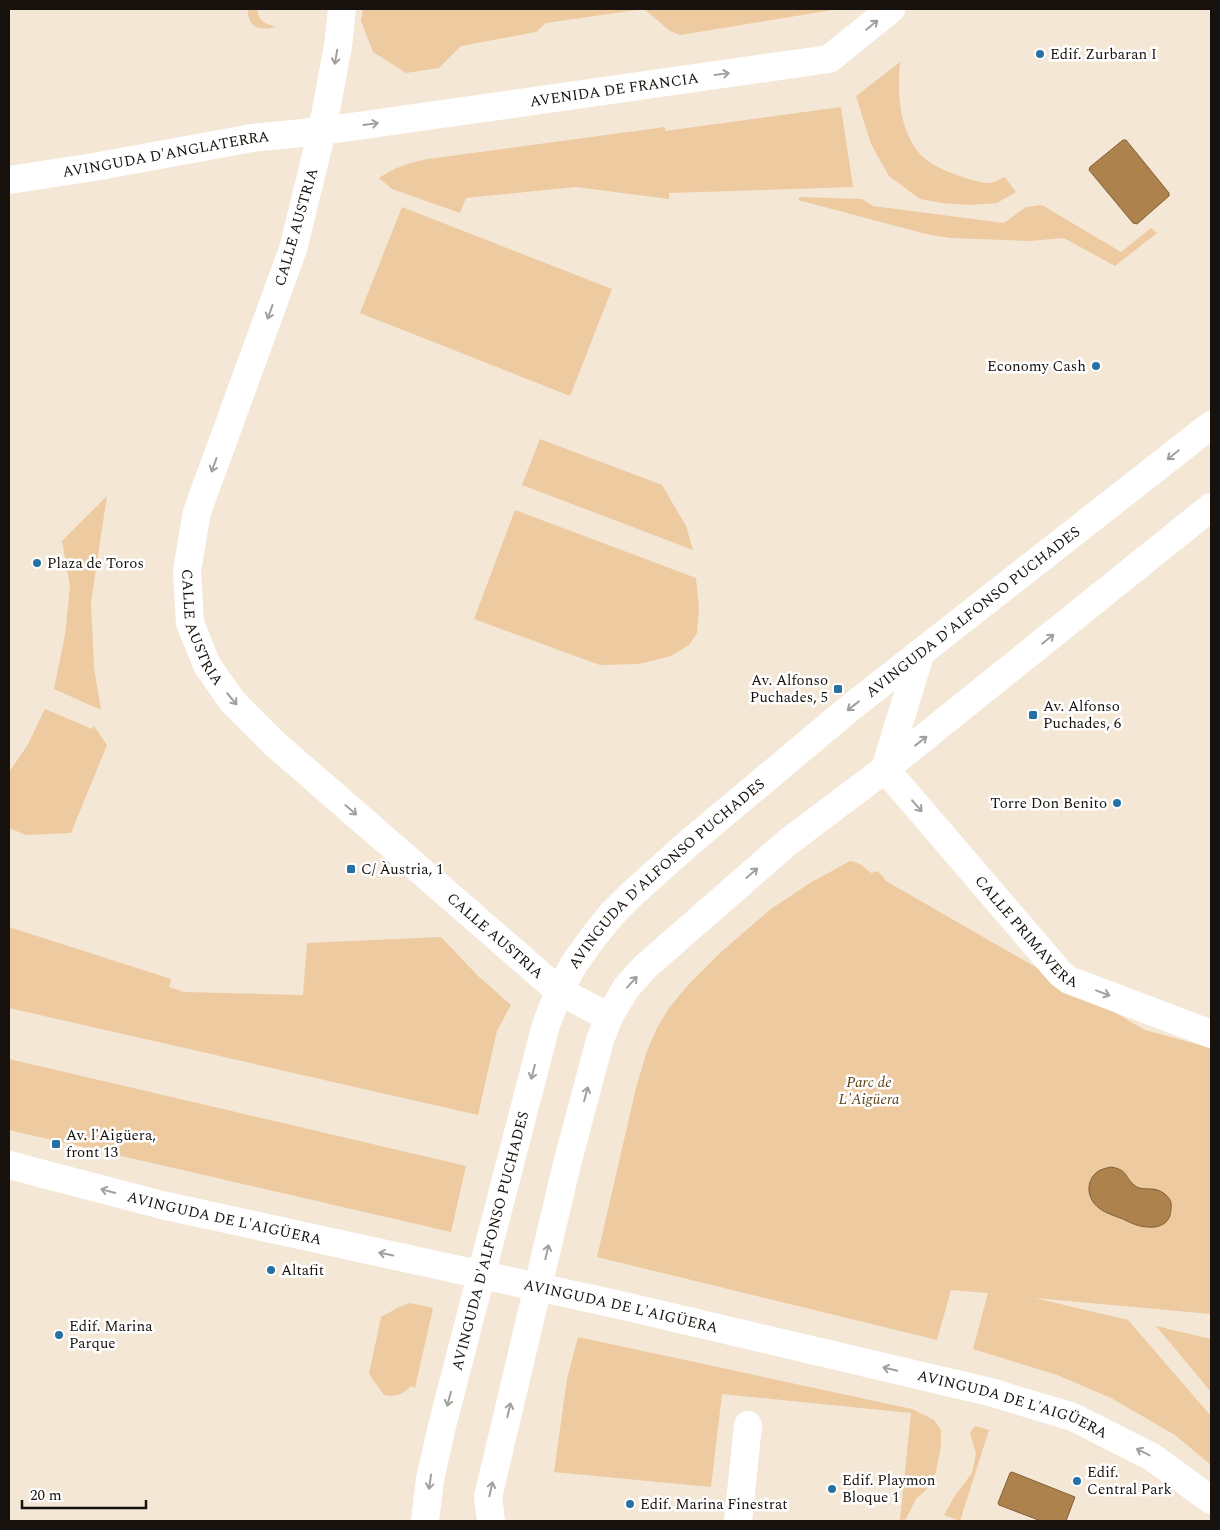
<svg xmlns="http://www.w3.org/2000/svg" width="1220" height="1530" font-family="Spectral,serif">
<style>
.green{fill:#edcaa0}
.water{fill:#ad824c;stroke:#806039}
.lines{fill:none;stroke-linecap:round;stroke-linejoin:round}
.street{stroke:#fff;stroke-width:28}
.secondary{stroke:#fff;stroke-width:28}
.oneway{stroke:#a2a09e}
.poi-dot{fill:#2571a4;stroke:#fff;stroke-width:2}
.labels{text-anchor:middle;stroke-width:5;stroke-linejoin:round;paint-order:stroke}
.poi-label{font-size:15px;fill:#17120d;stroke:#fff;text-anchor:start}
.street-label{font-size:15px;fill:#17120d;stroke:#fff}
.park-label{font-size:15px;font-style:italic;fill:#5e4015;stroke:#fff}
</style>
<rect width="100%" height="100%" fill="#f5e7d6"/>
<path class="green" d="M248 9H257C259 22 265 24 277 27 260 30 247 29 248 9Z
M363 9H831L827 11 680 35 670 31 644 9 546 23 536 32 461 46 439 68 406 73 373 52 361 21Z
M900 62C897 93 899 129 920 154 929 164 945 171 957 175 965 178 983 184 991 183 995 182 1001 178 1005 177L1016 192 997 203 971 205 942 203 920 199 889 176 871 144 856 96Z
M841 107 853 187 669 193V199L576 187 466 198 460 213 392 189 379 178C394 167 410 163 428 159L665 127V131Z
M800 197 862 199 873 206 1004 223 1026 207 1042 205 1121 252 1151 228 1157 233 1115 266 1064 238 1029 241 951 238 930 235 798 200Z
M402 207 612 289 570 396 360 313Z
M540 439 662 485 686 526 693 550 522 485Z
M107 496 91 602 94 668 101 710 54 689 65 635 70 586 62 541Z
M515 510 696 578 699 608 697 633 689 645 671 656 639 664 600 665 474 619Z
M45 709 92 729 94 726 107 745 71 833 26 835 9 828V772L27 746Z
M850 861C861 863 863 867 871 873L878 871 886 881 1145 1030 1211 1048V1314L1035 1298 1128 1320 1211 1416V1465L1175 1435 1111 1398 1057 1375 973 1349 988 1293 951 1290 937 1340 597 1257 636 1088 647 1051 657 1028 669 1008 689 984 721 952 771 909 810 883Z
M9 927 171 979 169 987 184 992 303 995 307 943 441 937 478 976 511 1005 497 1031 478 1115 9 1008Z
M9 1059 466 1166 451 1232 9 1130Z
M410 1303 433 1308 415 1388 411 1386C402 1395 396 1397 384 1395L369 1374 381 1317 399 1307Z
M1156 1326 1211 1339V1392Z
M578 1337 912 1409 934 1420 941 1430V1446L936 1472 927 1489 916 1499 906 1519 900 1520 911 1413 722 1394 711 1487 554 1472 567 1379Z
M975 1426 989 1430 960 1521 944 1515 954 1497 972 1473 976 1453 970 1433Z"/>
<path class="water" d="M1123 140H1126L1169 193V196L1137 224 1133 223 1089 170 1090 167Z
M1111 1167C1128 1170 1124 1176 1134 1185 1143 1193 1154 1184 1166 1195 1170 1199 1172 1202 1171 1208 1171 1213 1170 1218 1166 1222 1162 1226 1154 1228 1148 1227 1139 1227 1131 1223 1123 1219 1115 1216 1105 1213 1099 1208 1087 1199 1085 1182 1097 1172 1101 1169 1107 1168 1111 1167Z
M1012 1472 1075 1497 1066 1521H1041L999 1505 998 1503 1010 1473Z"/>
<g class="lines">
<g class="street">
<path id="s1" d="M342 9 338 46 322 131 293 249 197 512 187 571 190 623 207 665 232 701 275 744 559 991 609 1017"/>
<path id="s2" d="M9 180 94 167 252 138 322 131 829 59 891 9"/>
<path id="s3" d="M885 769 1060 973 1069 980 1211 1034"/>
<path id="s4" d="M9 1165 162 1205 620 1305 990 1392 1073 1417 1152 1457 1211 1500"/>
<path d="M738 1521 748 1425"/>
</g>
<g class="secondary">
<path d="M885 769 920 655"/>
<path id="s5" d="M425 1521 430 1479 442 1426 546 1025 559 991 574 964 591 940 611 915 633 893 690 842 850 708 1211 425"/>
<path d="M491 1521 488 1497 567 1164 600 1040 609 1017 626 988 646 966 788 842 885 769 1211 507"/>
</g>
</g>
<defs><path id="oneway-shaft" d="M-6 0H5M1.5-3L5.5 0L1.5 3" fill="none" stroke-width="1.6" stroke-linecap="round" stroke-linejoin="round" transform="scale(1.25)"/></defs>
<g class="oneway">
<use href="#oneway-shaft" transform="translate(872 25) rotate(-39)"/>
<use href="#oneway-shaft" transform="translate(336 57) rotate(100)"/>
<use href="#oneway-shaft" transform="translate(722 74) rotate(-8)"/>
<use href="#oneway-shaft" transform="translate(371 124) rotate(-8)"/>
<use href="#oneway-shaft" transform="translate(270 312) rotate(110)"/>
<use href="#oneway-shaft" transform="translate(1173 455) rotate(141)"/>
<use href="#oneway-shaft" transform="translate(214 465) rotate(110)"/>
<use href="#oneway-shaft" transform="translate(1048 639) rotate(-39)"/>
<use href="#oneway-shaft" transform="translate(232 699) rotate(50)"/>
<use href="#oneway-shaft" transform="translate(853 706) rotate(142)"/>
<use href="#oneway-shaft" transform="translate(921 741) rotate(-38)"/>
<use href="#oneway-shaft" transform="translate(917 806) rotate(49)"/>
<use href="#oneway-shaft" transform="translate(351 810) rotate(41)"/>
<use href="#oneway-shaft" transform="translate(752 873) rotate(-41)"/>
<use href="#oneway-shaft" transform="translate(632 982) rotate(-48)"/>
<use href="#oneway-shaft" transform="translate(1103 993) rotate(21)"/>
<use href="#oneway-shaft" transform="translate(533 1072) rotate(105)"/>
<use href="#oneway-shaft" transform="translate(586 1094) rotate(-75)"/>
<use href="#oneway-shaft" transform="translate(108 1191) rotate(-165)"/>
<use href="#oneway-shaft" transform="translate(547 1252) rotate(-77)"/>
<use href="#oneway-shaft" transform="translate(386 1254) rotate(-168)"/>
<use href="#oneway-shaft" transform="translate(890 1369) rotate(-167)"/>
<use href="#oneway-shaft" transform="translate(449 1399) rotate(105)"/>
<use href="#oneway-shaft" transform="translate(509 1410) rotate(-77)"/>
<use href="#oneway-shaft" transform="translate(1143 1452) rotate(-153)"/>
<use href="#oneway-shaft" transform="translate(430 1482) rotate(98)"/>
<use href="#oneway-shaft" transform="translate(491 1489) rotate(-77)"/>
</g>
<g class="poi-dot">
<circle cx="1040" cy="54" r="5"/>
<circle cx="1096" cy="366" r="5"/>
<circle cx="37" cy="563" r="5"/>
<rect x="833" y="684" width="10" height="10" rx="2.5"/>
<rect x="1028" y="710" width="10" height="10" rx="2.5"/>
<circle cx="1117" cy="803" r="5"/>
<rect x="346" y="864" width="10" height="10" rx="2.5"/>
<rect x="51" y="1139" width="10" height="10" rx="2.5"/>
<circle cx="271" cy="1270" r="5"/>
<circle cx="59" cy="1335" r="5"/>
<circle cx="1077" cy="1481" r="5"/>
<circle cx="832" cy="1489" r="5"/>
<circle cx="630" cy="1504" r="5"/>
</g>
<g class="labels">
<g class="poi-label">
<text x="1050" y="59">Edif. Zurbaran I</text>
<text x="1086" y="371" text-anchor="end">Economy Cash</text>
<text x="47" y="568">Plaza de Toros</text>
<text x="828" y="685" text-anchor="end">Av. Alfonso<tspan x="828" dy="17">Puchades, 5</tspan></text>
<text x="1043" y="711">Av. Alfonso<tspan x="1043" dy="17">Puchades, 6</tspan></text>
<text x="1107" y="808" text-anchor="end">Torre Don Benito</text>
<text x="361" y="874">C/ Àustria, 1</text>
<text x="66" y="1140">Av. l'Aigüera,<tspan x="66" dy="17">front 13</tspan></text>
<text x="281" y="1275">Altafit</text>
<text x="69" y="1331">Edif. Marina<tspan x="69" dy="17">Parque</tspan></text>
<text x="1087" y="1477">Edif.<tspan x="1087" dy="17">Central Park</tspan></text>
<text x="842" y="1485">Edif. Playmon<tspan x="842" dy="17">Bloque 1</tspan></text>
<text x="640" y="1509">Edif. Marina Finestrat</text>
</g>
<g class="street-label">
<text dy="5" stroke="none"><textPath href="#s2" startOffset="612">AVENIDA DE FRANCIA</textPath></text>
<text dy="5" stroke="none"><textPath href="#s2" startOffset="159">AVINGUDA D'ANGLATERRA</textPath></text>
<text transform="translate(296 227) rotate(-74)" y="5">CALLE AUSTRIA</text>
<text dy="5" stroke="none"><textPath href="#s5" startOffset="1112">AVINGUDA D'ALFONSO PUCHADES</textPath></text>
<text dy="5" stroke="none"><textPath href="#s1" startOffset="644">CALLE AUSTRIA</textPath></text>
<text dy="5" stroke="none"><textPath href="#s5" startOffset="708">AVINGUDA D'ALFONSO PUCHADES</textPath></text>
<text dy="5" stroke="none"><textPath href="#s3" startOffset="216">CALLE PRIMAVERA</textPath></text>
<text dy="5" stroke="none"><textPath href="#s1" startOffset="1079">CALLE AUSTRIA</textPath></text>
<text dy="5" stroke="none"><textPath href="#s4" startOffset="222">AVINGUDA DE L'AIGÜERA</textPath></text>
<text dy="5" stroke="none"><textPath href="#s5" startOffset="288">AVINGUDA D'ALFONSO PUCHADES</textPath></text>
<text dy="5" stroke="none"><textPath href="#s4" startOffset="628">AVINGUDA DE L'AIGÜERA</textPath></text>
<text dy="5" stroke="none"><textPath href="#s4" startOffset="1032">AVINGUDA DE L'AIGÜERA</textPath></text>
</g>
<g class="park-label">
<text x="869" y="1087">Parc de<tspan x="869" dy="17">L'Aigüera</tspan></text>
</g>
</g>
<rect width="1220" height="1530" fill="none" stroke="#17120d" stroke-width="20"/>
<path d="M22 1500v8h124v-8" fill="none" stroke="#17120d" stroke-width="2.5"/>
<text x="30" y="1500" font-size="15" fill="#17120d" stroke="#ffffff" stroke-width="4" paint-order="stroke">20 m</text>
</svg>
